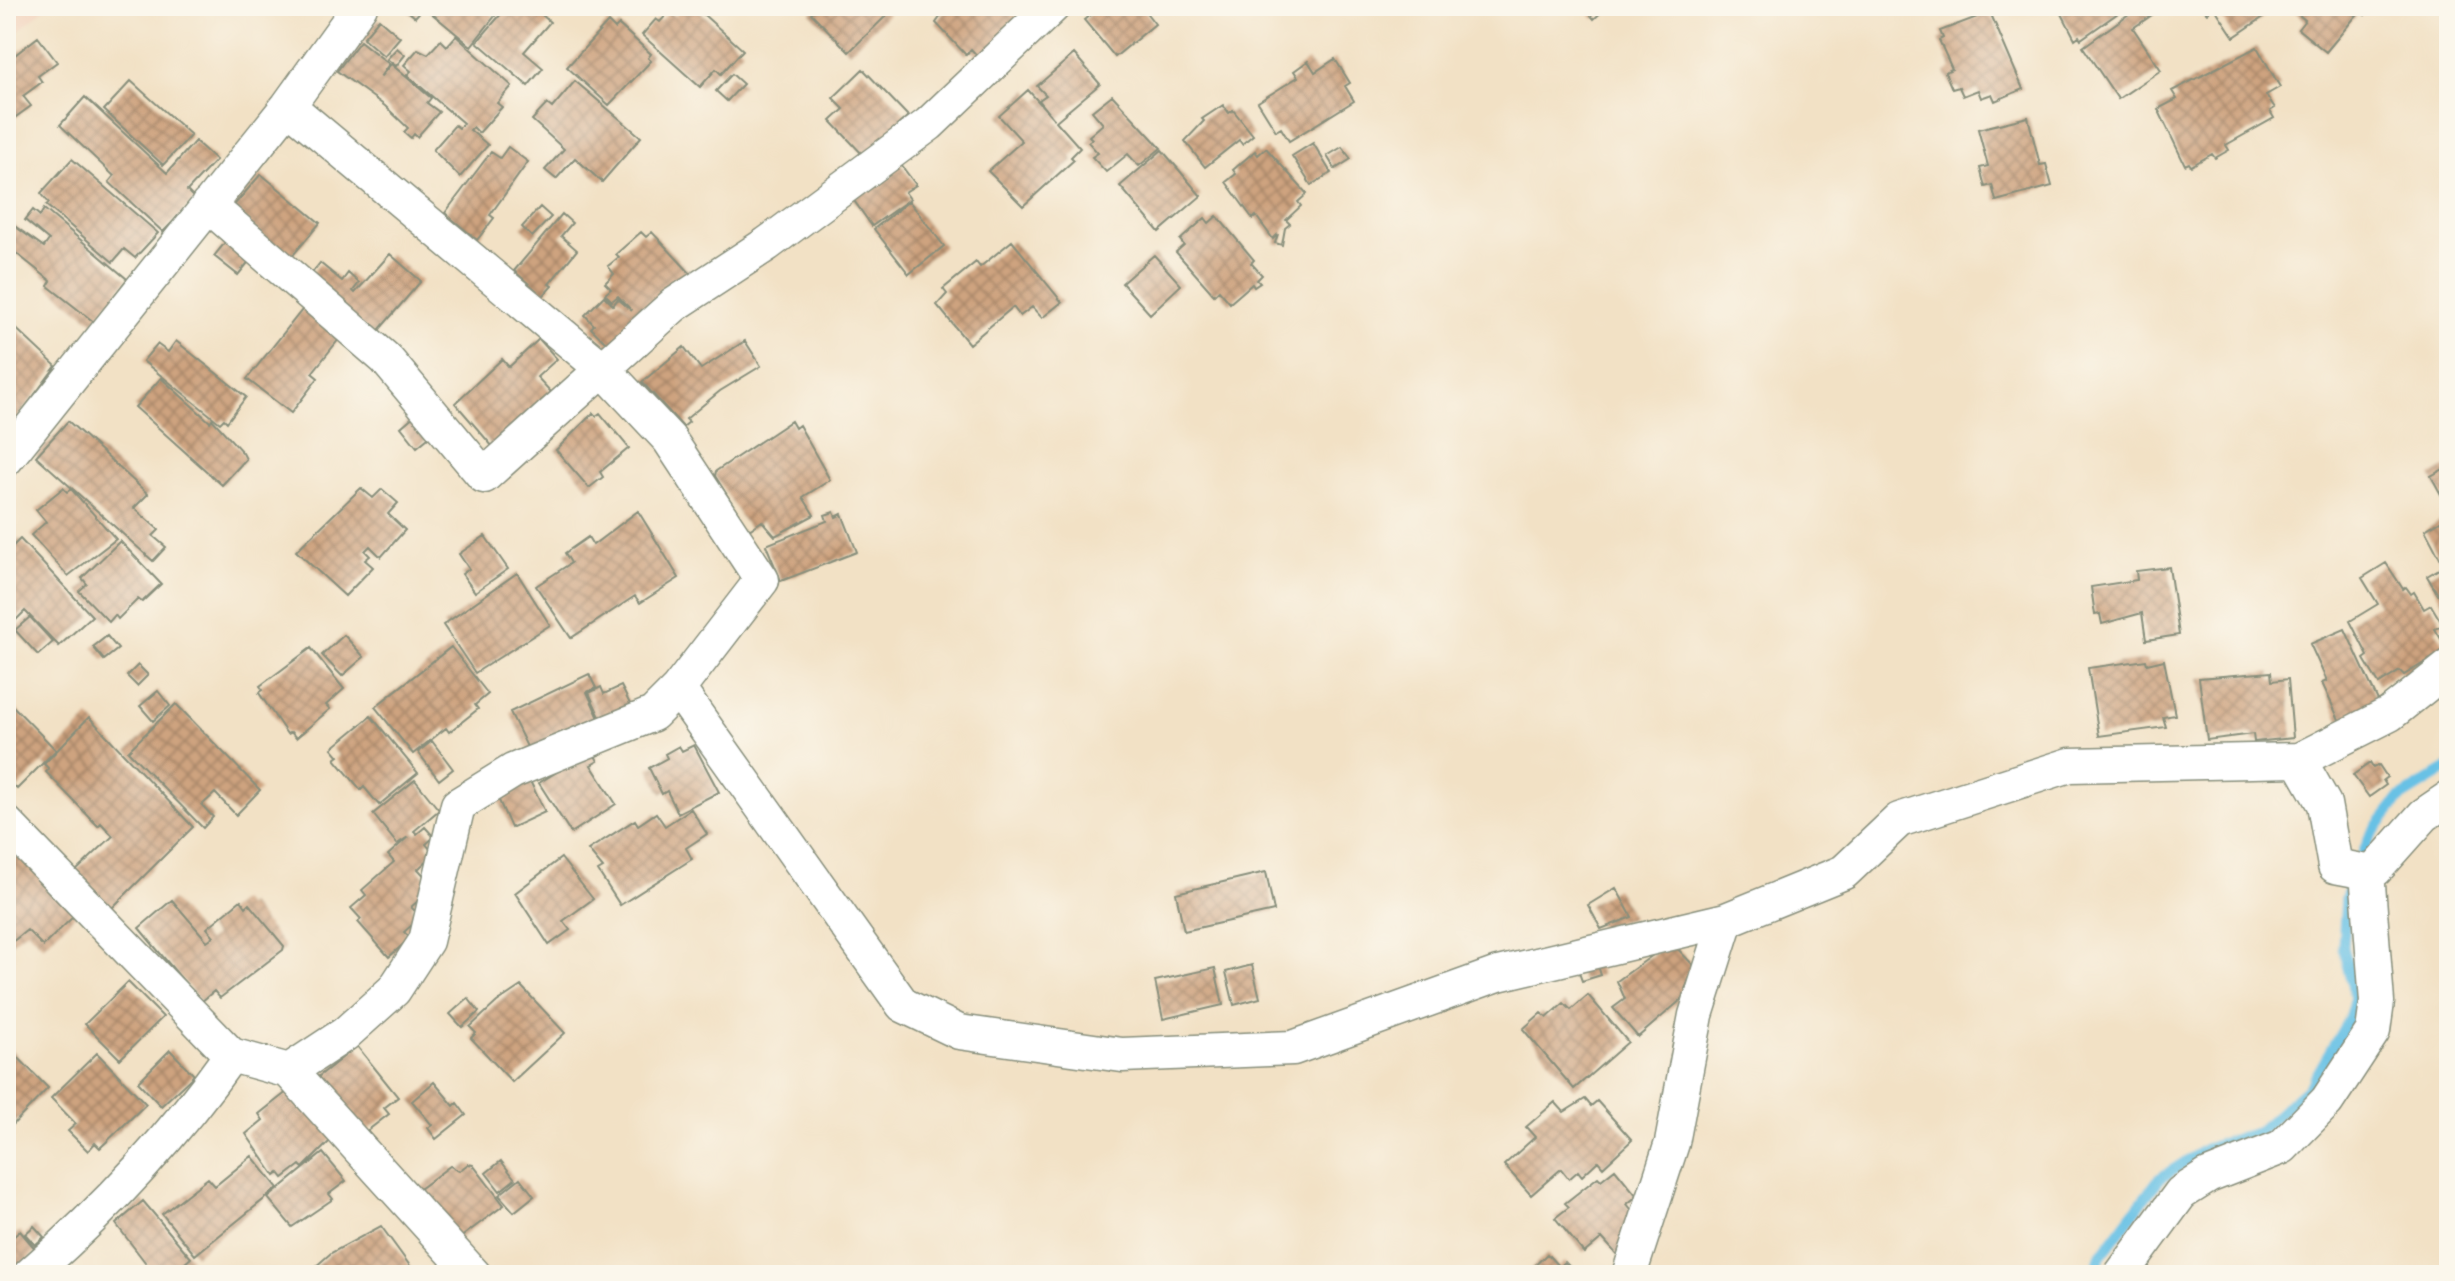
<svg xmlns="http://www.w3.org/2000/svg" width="2455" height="1281" font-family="Dekko,sans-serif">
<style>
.built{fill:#f3d4be}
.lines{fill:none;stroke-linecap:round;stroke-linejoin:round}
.stream{stroke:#67c1e5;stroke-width:11}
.building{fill:url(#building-cross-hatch)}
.street-casing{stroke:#888f7c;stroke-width:37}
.street{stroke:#fff;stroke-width:34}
</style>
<defs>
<pattern id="building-cross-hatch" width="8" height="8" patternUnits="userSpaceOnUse" patternTransform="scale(2)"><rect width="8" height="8" fill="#cea37f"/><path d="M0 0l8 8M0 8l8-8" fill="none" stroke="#a78669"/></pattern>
</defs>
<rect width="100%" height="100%" fill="#fbf7ec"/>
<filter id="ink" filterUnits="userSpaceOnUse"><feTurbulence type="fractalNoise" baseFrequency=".0125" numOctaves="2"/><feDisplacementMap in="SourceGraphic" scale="16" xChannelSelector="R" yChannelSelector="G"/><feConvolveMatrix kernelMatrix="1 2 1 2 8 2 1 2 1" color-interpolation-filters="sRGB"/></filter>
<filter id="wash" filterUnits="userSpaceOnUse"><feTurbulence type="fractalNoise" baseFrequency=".006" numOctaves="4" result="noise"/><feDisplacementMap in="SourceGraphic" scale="32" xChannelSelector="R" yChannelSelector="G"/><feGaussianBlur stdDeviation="1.8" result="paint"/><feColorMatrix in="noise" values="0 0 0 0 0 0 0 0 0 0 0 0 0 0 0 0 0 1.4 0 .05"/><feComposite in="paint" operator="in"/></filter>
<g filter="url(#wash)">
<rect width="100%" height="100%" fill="#f2e1c5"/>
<path class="built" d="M6 6H47L6 42Z"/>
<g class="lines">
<path class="stream" d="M2094 1275 2100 1257 2159 1179 2206 1149 2259 1131 2311 1085 2349 1019 2355 997 2343 947 2346 897 2370 836 2399 799 2449 768"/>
</g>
<g id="blocks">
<path class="building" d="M402 6H482L495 16 471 46 424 7 415 17Z
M494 6H532L550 22 524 52 543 68 528 86 477 42 502 13Z
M683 6H694L743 50 721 74 716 69 700 87 642 35 656 19 660 22 669 12 675 16Z
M818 6H880L888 14 849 52 811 13Z
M948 6H1033L981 60 971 49 966 55 936 23Z
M1082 6H1141L1155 24 1115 57 1084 20 1090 15Z
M1583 6H1608L1594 19Z
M2058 6H2128L2081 39 2079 36 2075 39Z
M2140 6H2151L2155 13 2133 28 2161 70 2118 99 2083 47Z
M2200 6H2267L2271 12 2234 37 2214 7 2207 13Z
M2288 6H2372L2365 15 2360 11 2326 52 2298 29 2305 20Z
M1990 12 2023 89 1995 101 1992 94 1981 98 1978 90 1963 96 1959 87 1952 89 1945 72 1952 69 1939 40 1943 38 1940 31Z
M379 19 400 37 384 56 363 38Z
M608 22 615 29 619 25 651 54 648 58 651 61 609 105 567 67Z
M456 36 512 86 497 103 502 107 479 133 473 127 470 130 488 145 460 177 433 150 455 125 459 128 463 123 407 75 411 71 404 65 418 49 428 54 441 40 447 46Z
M38 37 57 62 38 76 42 82 23 96 31 106 6 124V62Z
M360 41 389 64 380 77 391 64 431 98 427 103 439 112 417 137 414 134 411 138 404 132 408 128 385 106 337 71Z
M2257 47 2280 87 2266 95 2275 108 2270 111 2274 118 2226 145 2229 150 2215 158 2212 154 2191 166 2189 163 2185 165 2158 109 2177 99 2172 91Z
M397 48 405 55 396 66 387 59Z
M1074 54 1100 84 1056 121 1080 148 1071 157 1074 160 1023 206 988 171 1022 141 999 116 1028 90 1054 119 1039 100 1046 95 1037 86Z
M1335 59 1350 83 1345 86 1354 101 1289 141 1281 128 1276 131 1258 102 1298 77 1294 71 1308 61 1315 72Z
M863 69 908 116 864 156 831 121 844 109 833 98Z
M732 74 743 84 727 101 716 91Z
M131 81 191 135 163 165 104 110Z
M575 81 641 137 602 182 575 158 556 179 545 170 564 149 532 120 547 104 552 108Z
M1112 95 1161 148 1139 166 1128 154 1106 172 1092 157 1098 153 1088 142 1092 139 1089 136 1103 124 1092 111Z
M85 97 167 173 195 141 216 160 187 191 195 199 163 232 109 182 114 176 60 125Z
M1223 105 1229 113 1233 110 1253 135 1242 144 1239 140 1205 167 1185 141 1204 121 1202 119Z
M2028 117 2040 165 2046 164 2052 186 1996 201 1992 185 1985 187 1980 168 1988 166 1978 129Z
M1313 143 1331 173 1311 185 1292 156Z
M508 147 528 162 490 215 494 218 477 240 445 213 491 152 500 158Z
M1342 147 1351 159 1335 169 1327 156Z
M1266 148 1307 194 1298 202 1301 206 1286 220 1290 224 1285 228 1282 245 1275 243 1278 234 1273 239 1256 216 1253 219 1226 182 1236 174 1233 170 1255 151 1258 155Z
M1162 150 1201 196 1159 232 1120 186Z
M72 159 158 233 135 258 124 249 113 262 46 205 49 203 41 193Z
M898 161 916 185 905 192 910 199 872 226 850 195Z
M261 174 320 223 288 261 229 211Z
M909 201 944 246 909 274 874 229Z
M540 207 551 217 532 237 522 227Z
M44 209 127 279 94 322 48 286 51 281 6 245V220L44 247 49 240 25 220 33 210 40 216Z
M562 214 572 223 561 236 577 250 549 284 552 286 543 296 514 271Z
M1217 216 1254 260 1251 263 1262 275 1257 280 1260 283 1254 287 1252 284 1230 303 1219 290 1214 295 1176 252 1184 245 1180 240 1205 218 1209 223Z
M641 232 646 237 652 232 691 274 646 314 642 310 636 316 639 319 611 348 591 328 594 325 585 315 604 296 613 305 618 299 632 311 618 296 612 301 605 294 611 289 605 283 614 274 608 266 619 257 616 254Z
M232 234 255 254 238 275 214 256Z
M1012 241 1062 302 1042 318 1032 307 1020 316 1013 307 969 344 937 305 947 294 943 289 976 262 980 267Z
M390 254 421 281 374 336 308 278 320 263 342 281 348 273 359 283 353 291 355 293Z
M1154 255 1181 285 1150 314 1122 283Z
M306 305 343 334 312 373 318 378 291 413 247 379Z
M8 321 56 366 9 429 6 427Z
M539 339 557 359 537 377 551 392 493 447 455 403 502 359 509 367Z
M176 341 246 397 227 422 224 419 220 423 143 361 157 344 168 352Z
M745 341 761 366 720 391 686 419 689 422 683 427 642 382 684 347 701 369Z
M161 378 210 422 212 419 243 453 246 459 222 485 135 407Z
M422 409 439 429 417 447 401 427Z
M593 413 596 416 600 413 629 448 600 472 603 477 589 488 556 450Z
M68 421 148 494 134 508 159 530 153 536 166 547 153 561 36 456Z
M791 421 795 428 799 425 830 480 803 497 814 515 775 536 762 521 749 530 715 476 716 471Z
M2449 466V497L2444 500 2431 476Z
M63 488 67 492 71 489 116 539 68 576 31 535 46 522 36 510Z
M361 488 373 498 382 489 398 503 388 514 405 530 381 557 370 546 365 551 370 556 365 560 373 567 345 596 296 551Z
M638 511 679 578 640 603 635 596 571 638 536 586 571 563 565 553 588 537 593 545Z
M834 512 836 517 842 514 857 552 781 581 766 545 827 521 825 515Z
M2449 516V613L2427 576 2444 566 2425 530Z
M485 536 508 569 475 592 462 574 469 569 459 554Z
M20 539 92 616 59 646 25 611 6 630V593L14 599 6 591V553Z
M120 541 161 584 142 602 138 599 118 619 115 615 109 622 79 591 87 584 82 578Z
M2386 563 2403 589 2406 587 2411 594 2414 592 2424 609 2431 605 2443 625 2435 629 2447 649 2404 675 2400 671 2379 684 2364 659 2368 656 2350 621 2378 604 2362 578Z
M2169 567 2179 635 2146 640 2142 613 2102 624 2100 614 2095 615 2091 587 2137 580 2136 571Z
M517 573 550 625 475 673 443 625Z
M30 617 53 642 38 655 15 630Z
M2345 629 2380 705 2341 724 2322 683 2327 681 2310 644Z
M344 635 364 657 342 676 322 655Z
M107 636 118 649 104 660 93 647Z
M451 647 488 694 475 705 478 709 449 732 446 728 413 754 375 707Z
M311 648 344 689 326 705 330 709 296 738 291 732 287 734 259 693 263 690 260 686Z
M2146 660 2147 664 2164 660 2175 715 2163 717 2166 727 2099 736 2088 668Z
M138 665 148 675 137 686 127 676Z
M2271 672 2272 681 2288 679 2293 738 2254 742 2253 734 2207 740 2199 678Z
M589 674 596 688 587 692 599 718 529 751 510 712Z
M621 686 631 706 601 719 589 693 601 687 604 694Z
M158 691 170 706 153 721 140 706Z
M6 699 56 750 17 789 6 778Z
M176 704 260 790 236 815 215 793 202 805 213 817 203 828 128 751Z
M371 716 418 773 379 805 364 787 361 790 335 759 339 756 332 748Z
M89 717 193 827 112 908 76 871 113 836 101 823 98 826 46 772 49 769 44 764Z
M432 741 453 769 439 780 418 752Z
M694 745 719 792 678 813 667 791 662 794 649 768 667 758 665 754 679 746 682 751Z
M592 750 598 761 591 765 616 804 571 833 539 783Z
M2370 763 2373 768 2379 765 2387 777 2383 780 2386 785 2369 797 2353 775Z
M415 780 439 810 414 831 417 834 425 827 434 837 426 844 434 854 418 869 430 882 427 893 411 907 421 917 404 932 410 938 389 957 358 922 361 919 351 908 366 895 362 890 394 862 388 855 408 837 397 844 373 814Z
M530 781 545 812 511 828 497 796Z
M691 809 707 834 686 848 692 859 620 905 598 871 603 868 588 850 635 820 638 825 656 813 665 826Z
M14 846 77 913 43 946 27 930 6 947V853Z
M561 858 593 899 563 921 570 930 549 945 515 893Z
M1266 872 1274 911 1184 931 1176 893Z
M1616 888 1632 917 1601 929 1588 905Z
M172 900 207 941 214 936 207 928 241 900 246 907 249 904 284 946 283 950 220 998 214 991 201 1002 139 928Z
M1671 942 1695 967 1685 989 1689 993 1638 1037 1613 1008 1625 999 1617 981Z
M1596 960 1601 975 1582 981 1577 967Z
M1252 965 1260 998 1234 1005 1226 972Z
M1215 968 1223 1005 1163 1019 1155 981Z
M128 982 163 1017 120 1059 85 1024Z
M521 986 565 1033 512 1082 471 1038 476 1033 470 1027 497 1002Z
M1588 995 1628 1042 1574 1089 1523 1029 1541 1013 1547 1018 1564 1003 1571 1010Z
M468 998 479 1012 462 1027 450 1014Z
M6 1045 48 1088 6 1132Z
M357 1046 398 1097 384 1108 389 1114 363 1134 318 1077Z
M170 1050 194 1075 161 1106 138 1082Z
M97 1053 146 1104 100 1148 95 1143 88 1151 68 1131 76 1124 51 1098Z
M434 1082 454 1106 457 1103 466 1115 436 1139 428 1128 432 1125 412 1101Z
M288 1091 335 1136 303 1168 300 1165 283 1178 279 1173 275 1176 246 1134 263 1120 259 1114Z
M1585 1099 1591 1106 1597 1101 1632 1140 1603 1167 1598 1161 1582 1176 1578 1171 1569 1179 1561 1169 1531 1195 1504 1165 1535 1137 1526 1127 1555 1102 1564 1112Z
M323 1153 346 1181 329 1194 333 1199 292 1227 268 1198Z
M252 1156 278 1188 195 1255 162 1214 208 1178 215 1186Z
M501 1161 515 1179 500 1191 486 1173Z
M468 1164 473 1165 504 1205 448 1247 407 1198 450 1166 459 1171Z
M1615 1169 1637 1196 1627 1204 1634 1213 1619 1257 1602 1238 1584 1253 1555 1218 1569 1207 1565 1203 1598 1177 1601 1180Z
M520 1178 534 1196 514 1212 499 1195Z
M143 1201 191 1258 171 1275H155L116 1224Z
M34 1226 44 1237 35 1245 25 1234Z
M381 1226 413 1270 405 1275H306L331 1253Z
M20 1231 37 1251 11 1274 6 1269V1243Z
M1547 1254 1559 1267 1565 1262 1578 1275H1525Z"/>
</g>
</g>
<g filter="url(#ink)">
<use href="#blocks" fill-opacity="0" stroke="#888f7c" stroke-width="2"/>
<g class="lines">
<defs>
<path id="street" d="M208 205 386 359 484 476 674 305 767 244 929 124 1053 6
M6 459 288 106 360 6
M678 689 903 1005 959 1032 1122 1055 1293 1048 1498 974 1726 920 1844 872 1899 820 2070 765 2299 760 2390 714 2449 667
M2299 760 2324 804 2335 866 2367 872 2375 870 2424 815 2449 798
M6 823 231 1055C173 1137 106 1209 30 1275
M231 1055 289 1071 345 1034 394 990 426 941 458 805 513 771 653 714 678 689 762 580 669 439 604 370 288 106
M289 1071 474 1275
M1629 1275 1672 1143 1696 1015 1726 920
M2121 1275 2181 1193 2208 1176 2282 1147 2327 1101 2373 1031 2377 1002 2367 872"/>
</defs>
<use href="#street" class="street-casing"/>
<use href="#street" class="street"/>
</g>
</g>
<rect width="2455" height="1281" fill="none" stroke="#fbf7ec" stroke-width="32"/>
</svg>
